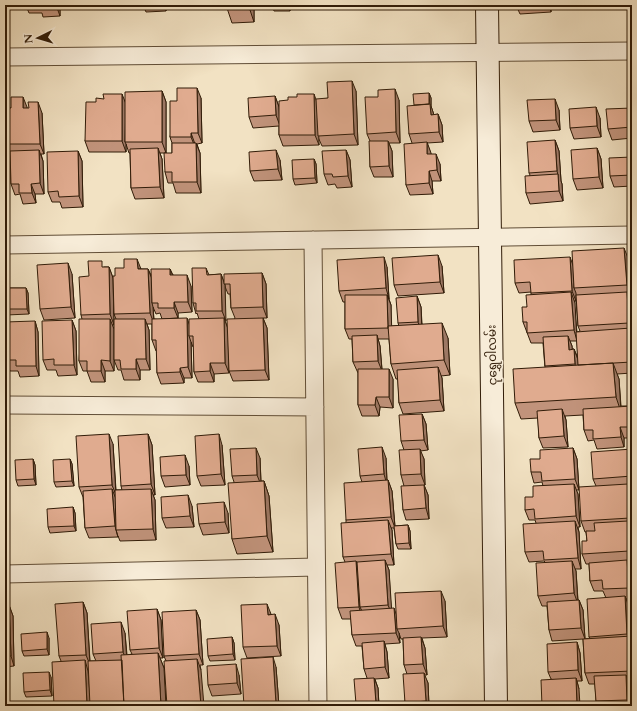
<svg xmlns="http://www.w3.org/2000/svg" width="637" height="711" font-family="Cardo,'Noto Sans Myanmar',serif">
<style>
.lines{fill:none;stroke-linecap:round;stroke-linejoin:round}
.street-casing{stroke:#614e37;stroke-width:19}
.secondary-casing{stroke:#311c08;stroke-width:24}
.street{stroke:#f7ecd8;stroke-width:17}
.secondary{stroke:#f7ecd8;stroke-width:22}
.wall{fill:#c1937b;stroke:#311c08;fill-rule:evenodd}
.shaded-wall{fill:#9d7864;stroke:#311c08}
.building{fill:#e0ab8f;stroke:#311c08}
.labels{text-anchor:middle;stroke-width:3;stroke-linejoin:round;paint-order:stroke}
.street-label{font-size:12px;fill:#311c08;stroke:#f7ecd8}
</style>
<rect width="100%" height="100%" fill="#f2e2c3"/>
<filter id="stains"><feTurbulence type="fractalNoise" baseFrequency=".005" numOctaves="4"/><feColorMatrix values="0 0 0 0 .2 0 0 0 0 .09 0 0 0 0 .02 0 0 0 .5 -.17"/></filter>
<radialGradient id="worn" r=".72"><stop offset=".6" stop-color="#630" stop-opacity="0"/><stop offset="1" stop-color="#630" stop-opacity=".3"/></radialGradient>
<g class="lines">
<defs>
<path id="street" d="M5 57 632 51
M313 240 318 706
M5 245 632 235
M5 405 315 407
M5 574 316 567"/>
<path id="secondary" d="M487 5 496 706"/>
</defs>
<use href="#street" class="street-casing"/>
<use href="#secondary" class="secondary-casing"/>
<use href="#street" class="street"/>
<use href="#secondary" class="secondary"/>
</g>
<path class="wall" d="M5 5 6 23H5L6 25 7 37H5Z
M14 5H60V16L43 17 42 13H29L27 8 15 9Z
M104 5H136V6L105 9Z
M143 5H166V11L146 12Z
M224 5H269L270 8 254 9V22L232 23 227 8V6H225Z
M272 5H289L290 11H274Z
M516 5H551V12L520 14Z
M162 91 166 102V153H160L162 159 164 198 135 199 131 188 130 153H129L126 144V152H89L85 141 96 102 125 101Z
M356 91 358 145 322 146 318 137 319 145 283 146 279 135V126L253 128 249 117 275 96 279 107 317 101 328 98Z
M429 93 431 98V106L434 115 438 114 442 125 443 142 427 143 431 154 440 164 441 181H432L433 194 410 195 406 185 412 143 409 134 414 105Z
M201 98 202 143 197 144 200 153 201 193H176L173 183H168L165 172 172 153V143L170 137 177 101Z
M399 100 400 143H389L392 151 393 177H374L370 167V141L367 134Z
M5 108H27L42 113 44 154H41L43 161 44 194H35L36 203 23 204 20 194 15 195 11 184 10 155H9L5 145Z
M632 108V138L612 140 608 129Z
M559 110 560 130 533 132 529 121Z
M600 118 601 137 574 139 570 128Z
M555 140 559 151 561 181 562 184 563 201 530 204 526 193 530 175 529 173Z
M597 148 601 159 603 188 577 190 573 179Z
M346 150 350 160 352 187 337 188 335 184 328 185 324 174Z
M78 151 82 161 83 207 62 208 60 202H52L48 192Z
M632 157V186L614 187 610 176Z
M314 159 316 164 317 183 295 185 293 179Z
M280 160 282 180 254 181 250 171Z
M630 263 632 296V300H630L631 302 632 326V373L617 374 619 379 621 406H632V438H624V447L597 449 594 440 588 441 584 430 583 415 565 416 566 420 568 447 543 448 539 438 538 418 521 419 515 403 545 368 543 343H531L523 322 527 307 531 295V292L519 293 515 283 573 264ZM574 301H576L578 326 580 331 577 332ZM570 341H577L578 358 574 349H572V346Z
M442 266 444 293 398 296 394 285Z
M104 267H109L113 278 114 325H112L114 329V371H105V382H91L87 371H83L79 361 82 319 81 315 89 276Z
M387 267 389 299 391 305V326H399L398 323 417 296 421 307 422 324 448 338 450 375 441 376 442 378 444 411 403 414 399 403 398 379H396L391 364 389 339H378L380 346 382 369 393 379V408L380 407 379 416H362L358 405V373L353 362 352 339H349L345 329V302H343L339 291Z
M206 268 209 275 221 274 225 285V321L228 328 235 318 231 308 230 294H228L224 284 262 273 266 284 267 318H263L267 328 269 380 233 381 229 371V350V373L214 374V382H198L194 372V347H193L191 342 192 378H184V383L161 384 157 373V351H156L152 340V324H147L149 330 150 370H140V380H124L121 370H118L114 360 116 319 114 314 115 276 141 269H148L151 275 170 269 173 275 191 286 192 312 178 313V318L162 319 160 313 156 314 153 307 154 319 189 324 199 319 197 313 196 314 193 303Z
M72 274 75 318 44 320 40 309Z
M5 288H26L28 293 29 314 6 315 5 311Z
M72 320 76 331 77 375 58 376 56 370H47L43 360Z
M35 321 38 332 39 376 20 377 18 371H10L6 360Z
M422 414 426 424 428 450 420 451 424 459 425 485H424L428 495 429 519 406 520 403 510 404 486 401 475 404 450 401 441Z
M148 434 152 445 155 495H153L155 500 156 540 120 541 118 536V537L89 538 85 528 83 497 79 487 113 444 116 490H122L121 486Z
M222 445 225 485 201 486 197 476Z
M573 448 577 459 579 490H576L578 494 580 527H578L579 532 581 569H575L576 571 578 600H579L583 610 585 639 590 638 589 637 606 598 603 591H594L590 581 589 564H586L582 554 587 541 586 532H585L581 521 596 486 593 479 632 449V487H629L632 495V529H631V532L632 541V561L627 562 631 571 632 598 626 599 629 607 631 636H632V682H628L630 685 631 706H597L596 701 595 684H589L585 673 583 639 552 641 549 630 547 606H542L538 596 545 562 544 561 529 562 525 552 536 523 535 520H529L525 510 533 497 543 486 542 482 534 483 531 472 540 459Z
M260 458 261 481H264L269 496 273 552 237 554 232 539 234 482 232 476Z
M386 458 387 480H388L392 491 395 526 408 525 410 531 411 549H398L396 544 394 528H391L392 530 394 565H387L389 570 391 609 397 615 445 601 447 637 422 638 425 648 427 675H424L428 683 429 706H406L405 703 407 674 404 665 403 639H401L399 633 400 643 385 644 387 652 389 678 375 679 378 688 379 706H357L356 704 367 678 364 669 362 646H356L352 635 351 619H342L338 608 345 562 343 557 346 522V520L362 482 360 476Z
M33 459 35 465 36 485 18 486 16 480Z
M70 459 72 464 74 486 56 487 54 482Z
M189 466 190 485 165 487 161 476Z
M192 506 194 527 166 528 162 518Z
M73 507 75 513 76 531 50 533 48 527Z
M228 513 229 533 203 535 199 524Z
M83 602 87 613 90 661H96L93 654 125 633 127 655 132 654 130 650 157 609 161 620 163 658H160L164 668 166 706H54L61 661 59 656Z
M5 605H9L13 616 14 666 5 667Z
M196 610 200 620 203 665H200L201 670 166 661 164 656Z
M271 614 279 625 281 656 247 658 243 647Z
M232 637 234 643 235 660 210 661 208 656Z
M49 638V655L24 656 22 651Z
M577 642 580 653 582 681H577L579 689 551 679 548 672Z
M276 667 279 706H244Z
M239 675 241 694 212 696 208 685Z
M51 677 52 696 26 697 24 692Z"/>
<path class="shaded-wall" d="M5 5H6V23L5 20Z
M56 5H60V16Z
M164 5H166V11Z
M249 5H252L254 9V22L249 7Z
M288 5H289L290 11Z
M549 5H551V12Z
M5 22 6 25 7 37 5 32Z
M352 81 356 91 358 145 354 134Z
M197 88 201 98 202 143 198 133Z
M395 89 399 100 400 143 396 132Z
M162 91 166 102V153L162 142Z
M429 93 431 98V106L434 115H431L430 106Z
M122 94 126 104 125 142 126 144V152L122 141Z
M314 94 318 105 319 145 315 135Z
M275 96 279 107 280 126 276 115Z
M23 97 27 107V118L23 108Z
M555 99 559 110 560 130 556 120Z
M38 102 42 113 44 154 40 144Z
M596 107 600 118 601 137 597 126Z
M438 114 442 125 443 142 439 132Z
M191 133 195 144V147L191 137Z
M555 140 559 151 561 181 562 184 563 201 559 191 558 175 557 171Z
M388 141 392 151 393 177 389 166Z
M427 142 431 153V165L427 154Z
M196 143 200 153 201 193 197 182Z
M158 148 162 159 164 198 160 187Z
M597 148 601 159 603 188 599 177Z
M39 150 43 161 44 194 40 183Z
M276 150 280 160 282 180 278 169Z
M346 150 350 160 352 187 348 176Z
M78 151 82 161 83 207 79 196Z
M436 154 440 164 441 181 437 170Z
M314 159 316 164 317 183 315 178Z
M429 171 432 181 433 194 429 183Z
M31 184 35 194 36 203 32 193Z
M624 248 630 263 632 300 627 285Z
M438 255 442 266 444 293 440 282Z
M384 257 387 267 389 299 386 288Z
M570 257 574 268V288L576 293V301L572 291Z
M137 259 141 269H138Z
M68 263 72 274 75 318 71 307Z
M109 267 113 278 114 325 110 314Z
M148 269 152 279V303L153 307 154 324 150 313Z
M170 269 174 279 170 275Z
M262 273 266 284 267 318 263 307Z
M221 274 225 285 226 321 222 311Z
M187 275 191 286 192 312 188 302Z
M26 288 28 293 29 314 27 309Z
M571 292 575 303 577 341 574 330Z
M627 292 631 302 632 326V347L631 329 629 323Z
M387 295 391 305 392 339 388 328Z
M417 296 421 307 422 333 418 322Z
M174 302 178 313V318L174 308Z
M187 318 191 329 189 336 191 342 192 378 188 367Z
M224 318 228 329 229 373 225 363Z
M263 318 267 328 269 380 265 370Z
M110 319 114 329V371L110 361Z
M145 319 149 330 150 370 146 359Z
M72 320 76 331 77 375 74 365Z
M35 321 38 332 39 376 36 366Z
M442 323 448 338 450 375 444 360Z
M377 335 380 346 382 371 378 361Z
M568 336 572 346 573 360 569 350Z
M574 349 578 360 579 375 575 364Z
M136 359 140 370V380L136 369Z
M101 360 105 371V382L101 371Z
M210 363 214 374V382L210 371Z
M613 363 619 379 621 412 616 397Z
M438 367 442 378 444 411 440 400Z
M180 368 184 378V383L180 372Z
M389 369 393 379V408L389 397Z
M376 397 380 407 379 416 375 405Z
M562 409 566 420 568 447 564 436Z
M422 414 426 424 428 450 424 440Z
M620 427 624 438V447L621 437Z
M109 434 113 444 116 495 112 485Z
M148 434 152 445 155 495 151 484Z
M219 434 222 445 225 485 221 474Z
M382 447 386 458 387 485 384 474Z
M256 448 260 458 261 485 257 475Z
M573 448 577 459 579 490 575 479Z
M420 449 424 459 425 485 421 474Z
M185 455 189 466 190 485 186 475Z
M33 459 35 465 36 485 34 479Z
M70 459 72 464 74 486 72 481Z
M388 480 392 491 395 528 391 517Z
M264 481 269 496 273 552 267 536Z
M574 484 578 494 580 527 576 516Z
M628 484 632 495V524L630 518Z
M424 485 428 495 429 519 426 508Z
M112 489 116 499V530L118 537 115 526Z
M151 489 155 500 156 540 153 529Z
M188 495 192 506 194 527 190 516Z
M224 502 228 513 229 533 225 522Z
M73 507 75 513 76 531 74 526Z
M388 520 392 530 394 565 391 554Z
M575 521 579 532 581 569 578 558Z
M628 521 631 532 632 558 629 551Z
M408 525 410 531 411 549 409 543Z
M385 560 389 570 392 615 388 605Z
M627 560 631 571 632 597 629 588Z
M356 561 359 572 360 607 362 611V618L359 607Z
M572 561 576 571 578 604 574 593Z
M441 591 445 601 447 637 443 626Z
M625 596 629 607 631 645 627 634Z
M579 600 583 610 585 639 581 628Z
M83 602 87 613 90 665 86 655Z
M267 604 271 614 268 615Z
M9 605 13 616 14 666 11 656Z
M394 608 398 619 397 629 399 633 400 643 396 633Z
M157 609 161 620 163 658 159 648Z
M196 610 200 620 203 665 199 654Z
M275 614 279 625 281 656 277 646Z
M121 622 125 633 127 662 123 652Z
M47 632 49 638V655L47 649Z
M232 637 234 643 235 660 233 654Z
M421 637 425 648 427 675 423 664Z
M384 641 387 652 389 678 385 667Z
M577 642 580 653 582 681 578 670Z
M158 653 164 668 166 706H161Z
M273 657 276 667 279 706H276V704Z
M197 659 201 670 204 706H201Z
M85 660 88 671 91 706H87Z
M236 664 239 675 241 694 237 683Z
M49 672 51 677 52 696 50 690Z
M424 673 428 683 429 706H427L426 701Z
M626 675 630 685 631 706H630L627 700Z
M374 678 378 688 379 706H377L376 703Z
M576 678 579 689 580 706H577Z"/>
<path class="building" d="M227 5H249V7L227 8Z
M272 5H288L272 6Z
M352 81 354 134 318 136 316 99 328 98 327 82Z
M177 88H197L198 133H191V137H170V101H177Z
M395 89 396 132 367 134 365 97H378V90Z
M162 91V142H125V92Z
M429 93V104L414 105 413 94Z
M103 94H122V141H85L86 102H96V98L104 99Z
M297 94H314L315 135H279V101L288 100V97H297Z
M275 96 276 115 249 117 248 98Z
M11 97H23V108H29L28 102H38L40 144H5V108H11Z
M555 99 556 120 529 121 527 100Z
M430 104 431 115 438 114 439 132 409 134 407 106Z
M596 107 597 126 570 128 569 109Z
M632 108V127L608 129 606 109Z
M555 140 557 171 529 173 527 142Z
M369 141H388L389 166 370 167Z
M427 142V154H436L437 170 429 171V183L406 185 404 144Z
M172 143H196L197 182H172V172H165L164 153H172Z
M158 148 160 187 131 188 130 149Z
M597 148 599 177 573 179 571 150Z
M39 150 40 183 31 184 32 193H19V184H11L10 151Z
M276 150 278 169 250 171 249 152Z
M346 150 348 176 333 177 332 174H324L322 151Z
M78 151 79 196 59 197 58 191 48 192 47 152Z
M632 157V175L610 176 609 158Z
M314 159 315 178 293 179 292 160Z
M558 174 559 191 526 193 525 176Z
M624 248 627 285 574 288 572 251Z
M438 255 440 282 394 285 392 258Z
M384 257 386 288 339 291 337 260Z
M570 257 572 291 531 293 530 282 515 283 514 260Z
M124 259H137L138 269H148L150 313 114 314 113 276H115V268H124Z
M88 261H102V267H109L110 314 81 315 79 277 89 276Z
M68 263 71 307 40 309 37 265Z
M192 268H206L207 275 221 274 222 311H196V303H193Z
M151 269H170V275H187L188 302H174V308H158V303H152Z
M262 273 263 307 231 308 230 284H224V274Z
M5 288H26L27 309H5Z
M571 292 574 330 527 333V322H523L522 307H527L526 295Z
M627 292 629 323 578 326 576 295Z
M345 295H387L388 328 345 329Z
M417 296 418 322 398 323 396 298Z
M187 318 188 367 180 368V372L157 373 156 340H152V319Z
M224 318 225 363H210V371L194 372 193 336H189V319Z
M263 318 265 370 229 371 227 319Z
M79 319H110V361L101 360V371H87V361H79Z
M114 319H145L146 359H136V369H121L120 360H114Z
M72 320 74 365H54V359L43 360 42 321Z
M35 321 36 366H16V360H6L5 322Z
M442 323 444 360 391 364 388 326Z
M631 328 632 347V362L578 365 576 332Z
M377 335 378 361 353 362 352 336Z
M568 336 569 350 574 349 575 364 545 366 543 337Z
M613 363 616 397 515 403 513 369Z
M438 367 440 400 399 403 397 370Z
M358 369H389V397H376L375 405H358Z
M632 406V427H620L621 437 593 439V430H584L583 409Z
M562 409 564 436 539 438 537 411Z
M422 414 424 440 401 441 399 415Z
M109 434 112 485 79 487 76 436Z
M148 434 151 484 121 486 118 436Z
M219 434 221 474 197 476 195 436Z
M382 447 384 474 360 476 358 449Z
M256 448 257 475 232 476 230 449Z
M573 448 575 479 542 481 541 472H531L530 459H540V450Z
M420 449 421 474 401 475 399 450Z
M632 449V476L593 479 591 452Z
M185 455 186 475 161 476 160 457Z
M33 459 34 479 16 480 15 460Z
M70 459 72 481 54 482 53 460Z
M388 480 391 517 346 520 344 483Z
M264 481 267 536 232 539 228 483Z
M574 484 576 516 535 519 534 509 525 510V497H533V486Z
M628 484 630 518 581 521 579 487Z
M424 485 426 508 403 510 401 486Z
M112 489 115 526 85 528 83 491Z
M151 489 153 529 116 530 115 490Z
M188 495 190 516 162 518 161 497Z
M224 502 225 522 199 524 197 504Z
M73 507 74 526 48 527 47 509Z
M388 520 391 554 343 557 341 523Z
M575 521 578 558 544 560 543 551 525 552 523 524Z
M628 521 629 551 582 554V541H587L586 531H595L594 523Z
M408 525 409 543 396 544 394 526Z
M385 560 388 605 360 607 357 562Z
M627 560 629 588 603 589 602 580 590 581 589 563Z
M356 561 359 607 338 608 335 563Z
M572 561 574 593 538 596 536 563Z
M441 591 443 626 397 629 395 593Z
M625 596 627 634 589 637 587 599Z
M579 600 581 628 549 630 547 602Z
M83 602 86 655 59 656 55 604Z
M267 604 268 615 275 614 277 646 243 647 241 605Z
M5 605H9L11 656H5Z
M394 608 396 633 352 635 350 611Z
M157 609 159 648 130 650 127 611Z
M196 610 199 654 164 656 162 612Z
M121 622 123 652 93 654 91 624Z
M47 632V649L22 651 21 634Z
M632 636V671L585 673 583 639Z
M232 637 233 654 208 656 207 639Z
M421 637 423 664 404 665 403 638Z
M384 641 385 667 364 669 362 643Z
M577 642 578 670 548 672 547 644Z
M158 653 161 706H124L121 655Z
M273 657 276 704 244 706 241 659Z
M197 659 201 706H167L164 661Z
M85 660 87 706H54L52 662Z
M122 660 124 706H90L88 661Z
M236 664 237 683 208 685 207 666Z
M49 672 50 690 24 692 23 673Z
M424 673 426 701 405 703 403 674Z
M626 675 627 700 596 701 594 676Z
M374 678 376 703 356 704 354 679Z
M576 678 577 706H542L541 680Z"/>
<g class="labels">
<g class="street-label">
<text transform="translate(492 355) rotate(-91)" y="4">ငုရွှေဝါလမ်း</text>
</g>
</g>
<rect width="637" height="711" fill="none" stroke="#f2e2c3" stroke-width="20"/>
<rect x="6" y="6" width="625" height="699" fill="none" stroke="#311c08" stroke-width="2"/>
<rect x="10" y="10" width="617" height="691" fill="none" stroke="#311c08"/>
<g transform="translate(38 38) rotate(265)" stroke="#f7ecd8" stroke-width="3" paint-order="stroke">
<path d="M0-3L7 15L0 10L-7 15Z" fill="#311c08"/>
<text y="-6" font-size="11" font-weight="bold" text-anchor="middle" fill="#311c08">N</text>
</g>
<rect width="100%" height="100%" filter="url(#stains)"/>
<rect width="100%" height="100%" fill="url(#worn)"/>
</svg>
